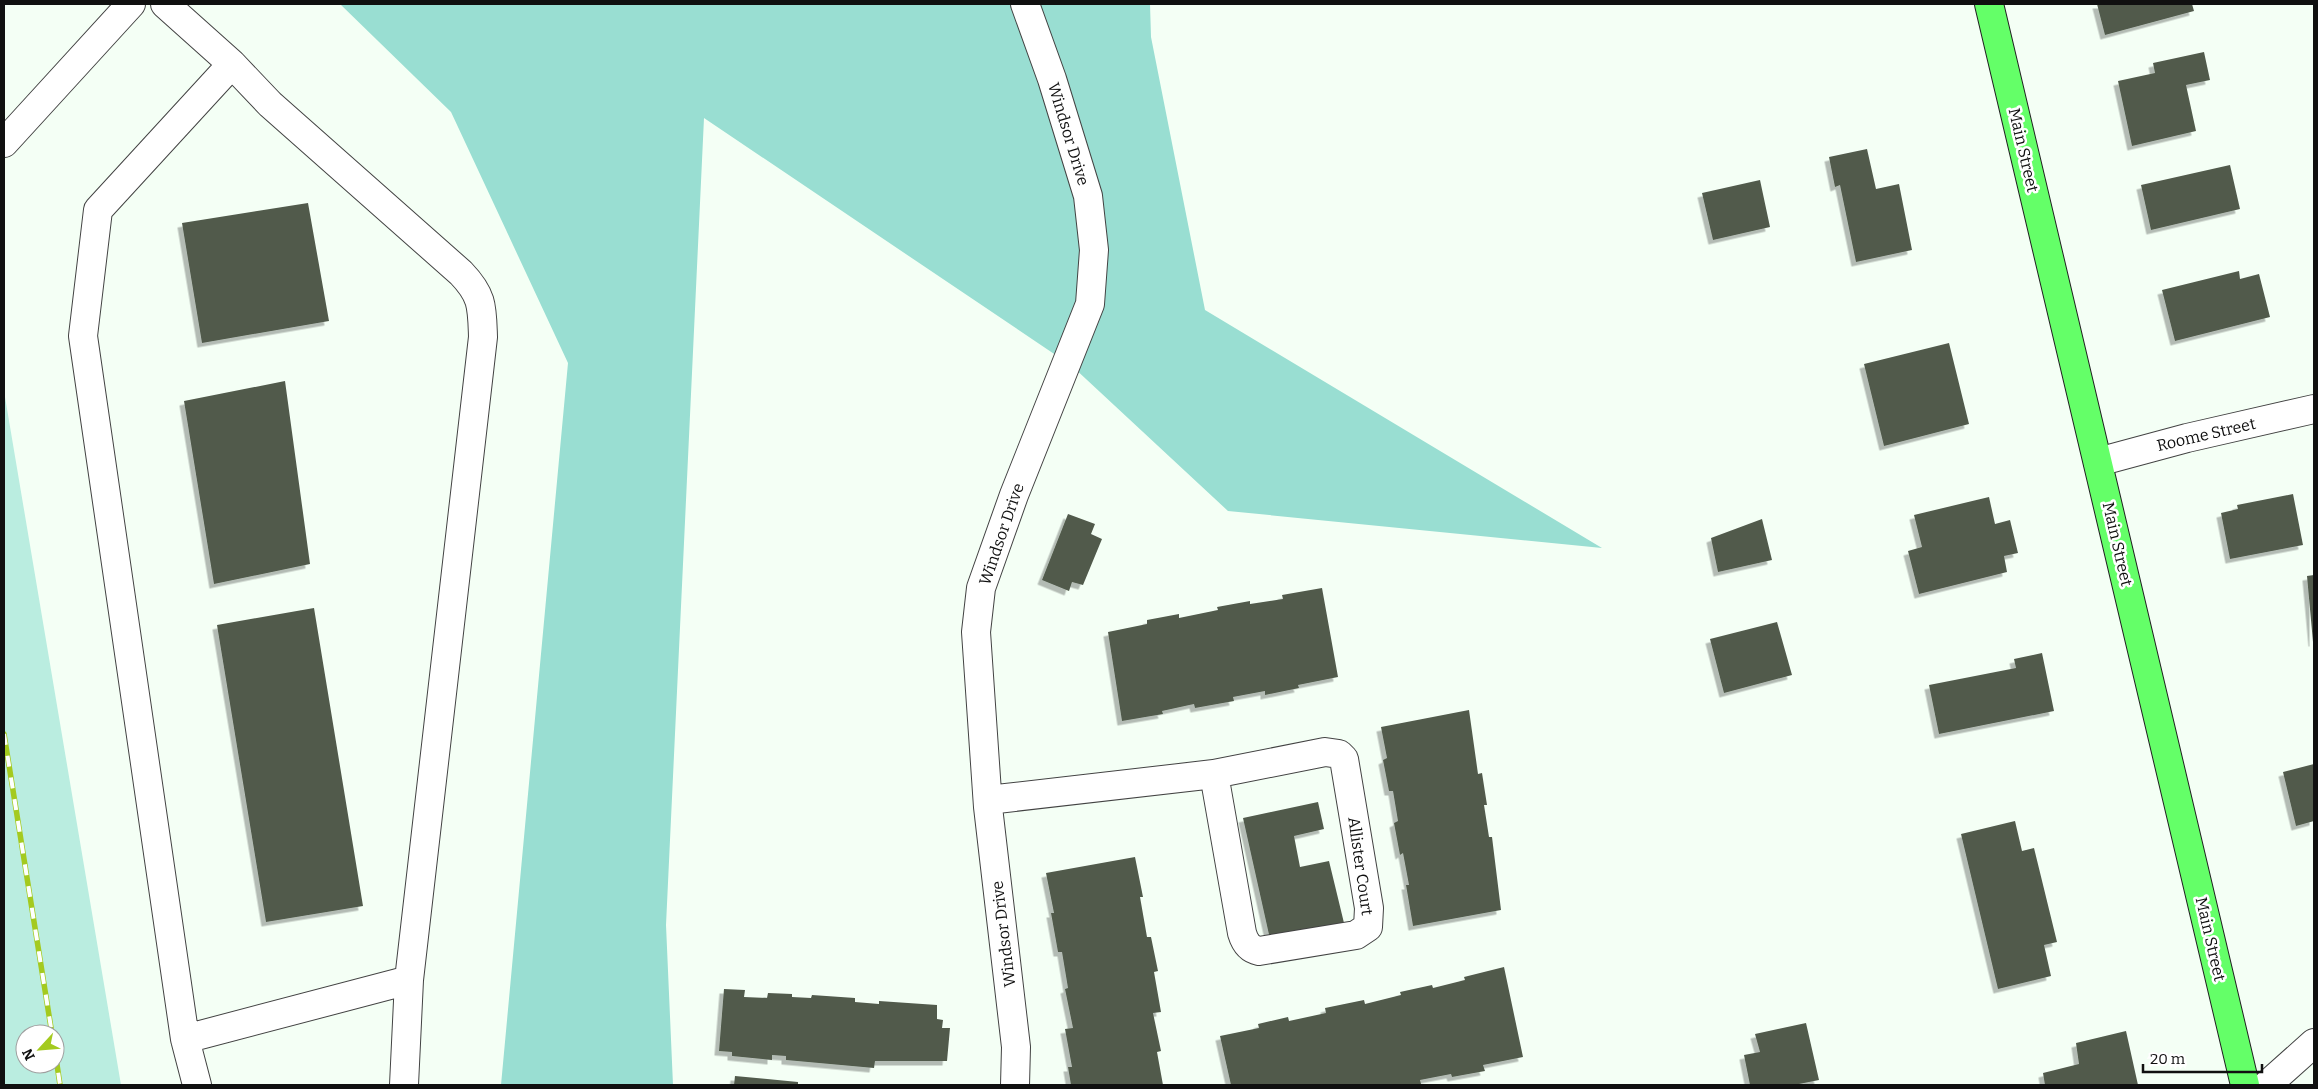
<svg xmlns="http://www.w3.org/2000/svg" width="2318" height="1089" font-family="Bitter,serif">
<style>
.green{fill:#baede0;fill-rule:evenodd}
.forest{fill:#99ded2}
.building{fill:#515a4c;filter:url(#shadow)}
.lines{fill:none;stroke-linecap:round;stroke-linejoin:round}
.minor-casing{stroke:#434343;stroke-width:30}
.major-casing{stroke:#212121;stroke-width:30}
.minor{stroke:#fff;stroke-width:28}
.major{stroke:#64ff68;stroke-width:28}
.rail-casing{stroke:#a4ca1f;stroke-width:5.5}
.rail{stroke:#fff;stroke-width:4;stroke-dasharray:11;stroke-linecap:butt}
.labels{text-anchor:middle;stroke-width:5;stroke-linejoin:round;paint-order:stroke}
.street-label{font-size:16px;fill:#101010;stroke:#fff}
</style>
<defs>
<filter id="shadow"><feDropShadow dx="-4.5" dy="4.5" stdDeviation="0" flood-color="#0004"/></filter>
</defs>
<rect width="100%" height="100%" fill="#f4fff5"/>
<path class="green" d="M4 391 121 1085H4ZM25 1034H55V1064H25Z"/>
<path class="forest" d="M340 4H1150L1151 37 1205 310 1602 548 1228 511 1072 366 704 118 666 925 673 1085H501L568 363 451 112Z"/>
<path class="building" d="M2097 4H2192L2194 11 2105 35Z
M2204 52 2210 80 2186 85 2196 131 2132 146 2118 81 2155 73 2153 63Z
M1867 149 1876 189 1899 184 1912 250 1856 262 1840 185 1835 187 1829 157Z
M2230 165 2240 209 2151 230 2141 185Z
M1760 180 1770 227 1713 240 1702 193Z
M308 203 329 321 202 343 182 223Z
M2239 271 2240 279 2259 274 2270 317 2175 341 2162 290Z
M1949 343 1969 424 1884 446 1864 364Z
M285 381 310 564 214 584 184 401Z
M2293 494 2303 545 2230 559 2221 513 2238 509 2237 505Z
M1989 497 1995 524 2010 520 2018 553 2004 556 2007 572 1919 594 1908 551 1922 547 1914 515Z
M1068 514 1095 524 1091 534 1102 539 1083 585 1072 582 1069 591 1042 580Z
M1762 519 1772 560 1718 572 1711 538Z
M2314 575V642H2313L2307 576Z
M1322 588 1338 677 1298 685 1299 688 1265 695V691L1233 697 1234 701 1195 708 1194 704 1162 711 1163 714 1122 721 1108 632 1147 624V620L1179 614V618L1218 610 1217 607 1250 601V604L1283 599 1282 595Z
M314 608 363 906 266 922 217 625Z
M1777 622 1792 675 1724 693 1710 639Z
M2042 653 2054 711 1939 734 1929 685 2016 668 2014 659Z
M1469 710 1478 774 1482 773 1487 805H1484L1489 837H1492L1501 910 1413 926 1406 885H1409L1403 853 1400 855 1394 823 1398 821 1393 791H1389L1383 760 1387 758 1381 727Z
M2314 764V821L2296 826 2283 772Z
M1318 802 1324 829 1294 836 1300 867 1329 861 1344 923 1270 939 1243 818Z
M2015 821 2022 851 2034 848 2057 942 2044 945 2051 976 1998 989 1961 834Z
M1135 857 1143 897H1140L1147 937H1151L1158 971 1154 972 1161 1012 1153 1013 1161 1051 1157 1052 1163 1085H1071L1068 1067H1072L1065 1029 1073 1028 1065 989 1068 988 1062 952H1058L1051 913H1054L1046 873Z
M1504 967 1523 1057 1483 1065 1485 1071 1452 1077 1451 1074 1420 1080 1421 1084 1416 1085H1231L1220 1036 1259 1028 1258 1024 1288 1017 1289 1021 1326 1013 1325 1008 1364 1000 1365 1004 1401 995 1400 992 1432 985 1433 988 1465 980 1464 977Z
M724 989 745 990 744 997 767 998 768 993 792 994V997L811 998 812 995 855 998V1002L879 1004V1001L937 1005V1019L943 1020 942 1028H950L947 1061H875L874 1068 786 1060V1056L772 1055V1060L732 1056V1052L719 1051Z
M1806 1023 1819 1080 1794 1085H1750L1744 1055 1760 1052 1755 1034Z
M2126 1031 2138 1085H2045L2043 1073 2079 1064 2076 1043Z
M735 1076 798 1082V1085H734Z"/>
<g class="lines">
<defs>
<path id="minor" d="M165 4 232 64 270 104 461 273C483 296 482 307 483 337L409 980 404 1085
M4 143 131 4
M2098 462 2187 438 2314 409
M1325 752 1339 754 1344 759 1369 908 1368 927 1356 935 1259 951C1249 949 1245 943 1242 933L1214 774Z
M988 800 1214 774
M185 1039 83 336 98 210 232 64
M197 1085 185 1039 409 980
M1015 1085 1016 1047 988 807 976 632 981 588 1014 495 1090 304 1094 250 1088 196 1052 79 1025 4
M2267 1085 2314 1043"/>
<path id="major" d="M1989 4 2245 1085"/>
</defs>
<use href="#minor" class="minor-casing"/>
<use href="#major" class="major-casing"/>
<use href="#minor" class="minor"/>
<use href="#major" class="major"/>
<defs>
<path id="rail" d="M4 734 52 1034
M55 1051 60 1085"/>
</defs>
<use href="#rail" class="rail-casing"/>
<use href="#rail" class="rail"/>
</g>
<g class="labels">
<g class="street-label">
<text transform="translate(1069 134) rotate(73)" y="6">Windsor Drive</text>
<text transform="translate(2024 150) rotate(77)" y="6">Main Street</text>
<text transform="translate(2206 434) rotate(-13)" y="6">Roome Street</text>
<text transform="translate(1001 534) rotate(-71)" y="6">Windsor Drive</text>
<text transform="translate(2118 544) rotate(77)" y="6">Main Street</text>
<text transform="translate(1361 866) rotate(82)" y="6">Allister Court</text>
<text transform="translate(1003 934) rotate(-97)" y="6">Windsor Drive</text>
<text transform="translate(2211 939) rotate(77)" y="6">Main Street</text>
</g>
</g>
<rect width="2318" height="1089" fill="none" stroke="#101010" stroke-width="10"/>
<g transform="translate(40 1049) rotate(244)"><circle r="24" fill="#ffffff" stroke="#9f9f9f"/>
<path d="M0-4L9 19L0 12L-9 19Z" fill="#a4ca1f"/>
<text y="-8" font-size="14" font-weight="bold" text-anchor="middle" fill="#101010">N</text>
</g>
<path d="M2143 1064v8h119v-8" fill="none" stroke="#101010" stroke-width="2.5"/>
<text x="2150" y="1064" font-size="15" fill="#101010" stroke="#ffffff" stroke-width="4" paint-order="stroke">20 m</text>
</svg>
